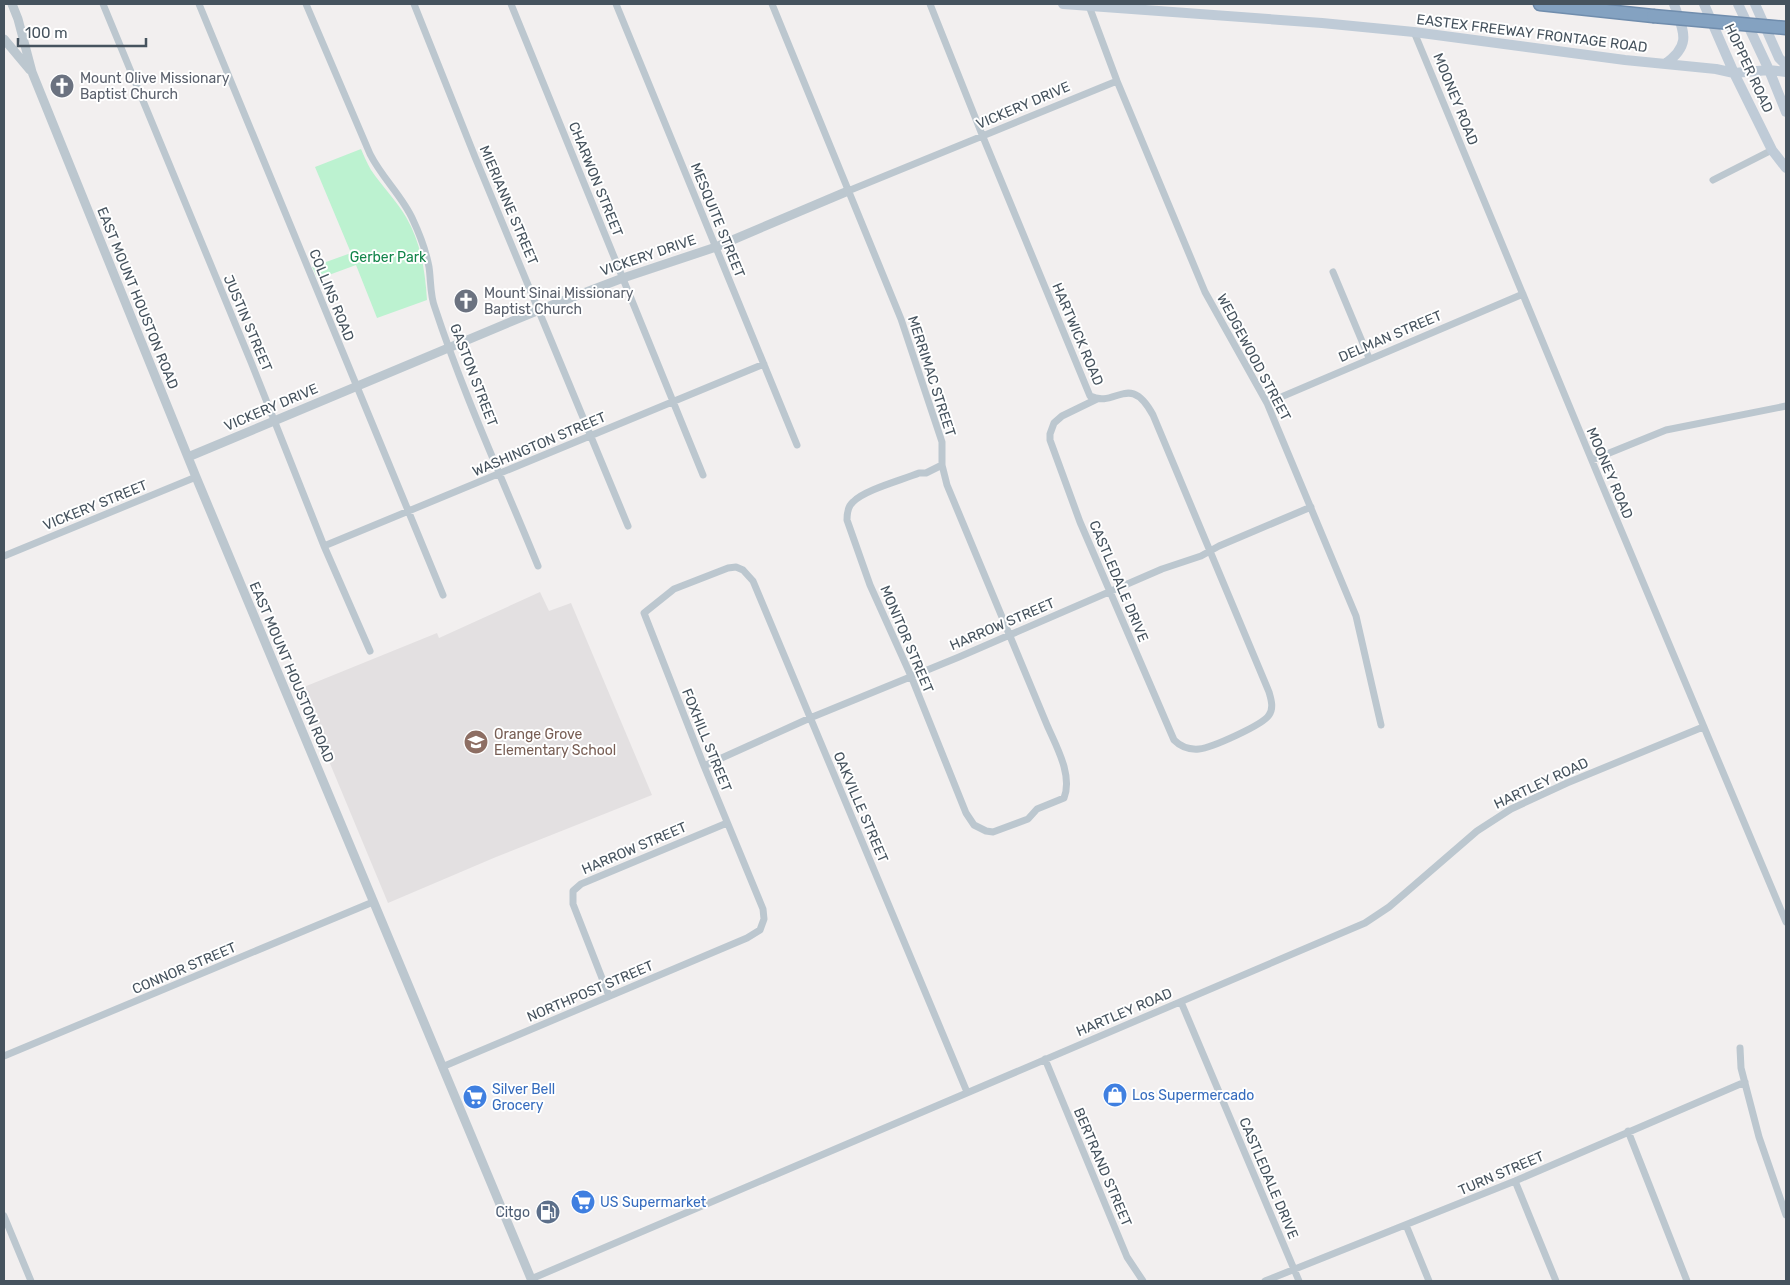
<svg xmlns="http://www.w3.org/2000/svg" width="1790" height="1285" font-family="Rubik,sans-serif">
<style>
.education{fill:#e3e0e1}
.green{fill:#bcf2d0}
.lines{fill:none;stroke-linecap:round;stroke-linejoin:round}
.motorway-casing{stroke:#708dad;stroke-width:15}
.minor{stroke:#bcc7cf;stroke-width:7}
.tertiary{stroke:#bcc7cf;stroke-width:9}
.secondary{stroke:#bfcbd7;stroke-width:10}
.motorway{stroke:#84a2c1;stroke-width:12}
.motorway-bridge-casing{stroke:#708dad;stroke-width:15;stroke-linecap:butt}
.motorway-bridge{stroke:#84a2c1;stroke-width:12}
.labels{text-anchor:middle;stroke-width:4;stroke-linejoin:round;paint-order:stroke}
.street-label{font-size:14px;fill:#46535e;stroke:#fff}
.worship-label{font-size:14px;fill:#5b616d;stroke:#fff;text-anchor:start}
.park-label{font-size:14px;fill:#12854a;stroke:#fff}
.education-label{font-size:14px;fill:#785e54;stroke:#fff;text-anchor:start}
.shop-label{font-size:14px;fill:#366cbe;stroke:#fff;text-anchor:start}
.service-label{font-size:14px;fill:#4e5e75;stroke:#fff;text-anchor:end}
</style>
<rect width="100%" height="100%" fill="#f2efef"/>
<path class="education" d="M540 592 549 611 571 603 652 795 496 857 388 903 299 689 437 633 439 638Z"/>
<path class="green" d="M361 149C364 156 367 163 371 170 382 186 396 200 406 217 421 243 425 270 427 300L377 318 356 265 318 279 312 267 351 253 315 167Z"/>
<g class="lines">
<defs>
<path id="motorway" d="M1540 4 1653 16"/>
</defs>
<use href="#motorway" class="motorway-casing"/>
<path class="minor" d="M103 4 251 362 324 546 370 651
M199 4 443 595
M306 4 370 154C382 178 403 197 413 220 420 235 426 251 429 267 431 280 430 296 435 308 464 396 503 480 538 566
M414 4 475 157 628 526
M511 4 703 475
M616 4 797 445
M772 4 901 319 942 442V465L947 485 1047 725C1056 746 1073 775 1064 798L1037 809 1028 819 993 832 986 831 974 825 966 813 911 676 870 585 847 520C847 514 848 506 853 502 864 490 902 480 919 473H926L942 465
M930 4 983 137 1090 396C1116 409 1129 371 1153 415L1269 692C1271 699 1274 708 1269 715 1263 725 1211 748 1199 749 1188 750 1181 747 1174 740L1080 522 1050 440V434L1054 423 1062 416 1097 399
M1089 6 1117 81 1205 292 1267 403 1356 616 1381 725
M1414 32 1600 480 1786 922
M1713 180 1772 150
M848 191 1117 81
M1333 272 1369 358
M1267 403 1523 294
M1592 460 1666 430 1786 406
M324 546 764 364
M4 556 196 477
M704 766 810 718 959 657 1162 569 1201 556 1219 546 1311 507
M609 996 573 904V891L581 884 727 823
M1181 1002 1299 1281
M1740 1048 1741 1068 1759 1137 1786 1215
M4 1056 373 902
M1045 1059 1127 1257 1143 1281
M442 1067 747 938 760 930 764 919 763 909 704 766 644 613 674 589 728 568 736 567 743 570 753 581 967 1092
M1628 1131 1687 1281
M1515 1181 1556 1281
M4 1216 31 1281
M1406 1225 1429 1281
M531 1279 1365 923 1389 907 1477 831 1511 809 1567 783 1703 727
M1265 1281 1515 1181 1745 1082"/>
<path class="tertiary" d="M12 4 18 19 32 72 196 477 532 1281
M4 39 30 70
M188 457 539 310 623 278 716 247 848 191"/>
<path class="secondary" d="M1063 4 1322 23 1414 32 1625 60 1716 69 1734 73 1769 70 1786 72
M1704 4 1734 73 1772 150 1786 168
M1738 4 1769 70 1786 112
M1755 4 1779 58 1786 65
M1665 64C1693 44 1683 31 1674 4"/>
<use href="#motorway" class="motorway"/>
<defs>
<path id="motorway-bridge" d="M1653 16 1786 28"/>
</defs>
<use href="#motorway-bridge" class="motorway-bridge-casing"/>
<use href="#motorway-bridge" class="motorway-bridge"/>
</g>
<defs>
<symbol id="church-disc" viewBox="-11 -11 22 22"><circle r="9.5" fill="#6b7280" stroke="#fff"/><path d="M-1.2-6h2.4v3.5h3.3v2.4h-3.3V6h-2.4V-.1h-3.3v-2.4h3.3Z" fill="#fff"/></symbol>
<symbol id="school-disc" viewBox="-11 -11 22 22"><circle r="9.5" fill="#8d6e63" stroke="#fff"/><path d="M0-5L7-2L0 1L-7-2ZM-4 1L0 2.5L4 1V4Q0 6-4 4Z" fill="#fff"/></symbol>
<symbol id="shop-disc" viewBox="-11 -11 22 22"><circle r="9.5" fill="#3f7fe0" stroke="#fff"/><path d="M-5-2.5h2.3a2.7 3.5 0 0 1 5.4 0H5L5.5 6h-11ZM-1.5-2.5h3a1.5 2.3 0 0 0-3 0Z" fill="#fff"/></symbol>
<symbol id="supermarket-disc" viewBox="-11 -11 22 22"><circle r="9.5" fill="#3f7fe0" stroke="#fff"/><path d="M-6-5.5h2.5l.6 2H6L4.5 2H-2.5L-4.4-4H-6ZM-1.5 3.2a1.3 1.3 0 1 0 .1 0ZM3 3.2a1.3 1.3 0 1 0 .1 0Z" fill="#fff"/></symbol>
<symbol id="fuel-disc" viewBox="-11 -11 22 22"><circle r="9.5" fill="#5c6f8a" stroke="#fff"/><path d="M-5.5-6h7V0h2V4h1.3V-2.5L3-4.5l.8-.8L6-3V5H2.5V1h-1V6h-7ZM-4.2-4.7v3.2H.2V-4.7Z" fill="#fff"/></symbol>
</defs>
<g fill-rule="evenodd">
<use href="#church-disc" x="48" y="72" width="28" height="28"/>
<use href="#church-disc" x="452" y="287" width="28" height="28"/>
<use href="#school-disc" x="462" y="728" width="28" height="28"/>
<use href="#shop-disc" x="1101" y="1081" width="28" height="28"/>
<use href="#supermarket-disc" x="461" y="1083" width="28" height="28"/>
<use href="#supermarket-disc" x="569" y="1188" width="28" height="28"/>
<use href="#fuel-disc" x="534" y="1198" width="28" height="28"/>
</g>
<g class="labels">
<g class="street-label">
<text transform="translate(1532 33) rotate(7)" y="5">EASTEX FREEWAY FRONTAGE ROAD</text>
<text transform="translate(1749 68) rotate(65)" y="5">HOPPER ROAD</text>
<text transform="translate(1456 99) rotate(68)" y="5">MOONEY ROAD</text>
<text transform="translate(1023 105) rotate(-23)" y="5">VICKERY DRIVE</text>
<text transform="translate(596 179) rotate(68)" y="5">CHARWON STREET</text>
<text transform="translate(509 205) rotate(67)" y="5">MIERIANNE STREET</text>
<text transform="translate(718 220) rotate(68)" y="5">MESQUITE STREET</text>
<text transform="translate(648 255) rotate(-19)" y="5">VICKERY DRIVE</text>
<text transform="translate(332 295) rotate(68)" y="5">COLLINS ROAD</text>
<text transform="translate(138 298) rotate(68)" y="5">EAST MOUNT HOUSTON ROAD</text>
<text transform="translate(248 323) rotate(67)" y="5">JUSTIN STREET</text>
<text transform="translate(1078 334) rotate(67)" y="5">HARTWICK ROAD</text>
<text transform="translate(1390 336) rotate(-23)" y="5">DELMAN STREET</text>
<text transform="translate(1254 357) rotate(62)" y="5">WEDGEWOOD STREET</text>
<text transform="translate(474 375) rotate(69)" y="5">GASTON STREET</text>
<text transform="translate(932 376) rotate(72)" y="5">MERRIMAC STREET</text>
<text transform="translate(271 407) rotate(-23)" y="5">VICKERY DRIVE</text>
<text transform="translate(539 444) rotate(-23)" y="5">WASHINGTON STREET</text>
<text transform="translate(1610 473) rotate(67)" y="5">MOONEY ROAD</text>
<text transform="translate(95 505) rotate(-22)" y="5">VICKERY STREET</text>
<text transform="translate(1119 581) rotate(67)" y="5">CASTLEDALE DRIVE</text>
<text transform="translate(1002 624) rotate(-23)" y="5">HARROW STREET</text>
<text transform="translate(907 639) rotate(67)" y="5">MONITOR STREET</text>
<text transform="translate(292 672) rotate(67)" y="5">EAST MOUNT HOUSTON ROAD</text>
<text transform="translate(707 740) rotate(68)" y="5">FOXHILL STREET</text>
<text transform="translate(1541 783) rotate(-25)" y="5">HARTLEY ROAD</text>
<text transform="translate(861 807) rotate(67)" y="5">OAKVILLE STREET</text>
<text transform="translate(634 848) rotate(-23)" y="5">HARROW STREET</text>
<text transform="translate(184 968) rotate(-23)" y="5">CONNOR STREET</text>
<text transform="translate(590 991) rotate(-23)" y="5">NORTHPOST STREET</text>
<text transform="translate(1124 1012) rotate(-23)" y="5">HARTLEY ROAD</text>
<text transform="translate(1103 1167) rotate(67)" y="5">BERTRAND STREET</text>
<text transform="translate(1501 1173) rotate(-23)" y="5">TURN STREET</text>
<text transform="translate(1269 1178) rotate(67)" y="5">CASTLEDALE DRIVE</text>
</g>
<g class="worship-label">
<text x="80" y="83">Mount Olive Missionary<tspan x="80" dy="16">Baptist Church</tspan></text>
<text x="484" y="298">Mount Sinai Missionary<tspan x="484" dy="16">Baptist Church</tspan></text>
</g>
<g class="park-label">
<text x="388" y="262">Gerber Park</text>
</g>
<g class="education-label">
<text x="494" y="739">Orange Grove<tspan x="494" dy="16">Elementary School</tspan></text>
</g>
<g class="shop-label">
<text x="492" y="1094">Silver Bell<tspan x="492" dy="16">Grocery</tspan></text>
<text x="1132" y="1100">Los Supermercado</text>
<text x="600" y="1207">US Supermarket</text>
</g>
<g class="service-label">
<text x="530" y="1217">Citgo</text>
</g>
</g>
<rect width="1790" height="1285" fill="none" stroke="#46535e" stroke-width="10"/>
<path d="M18 38v8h128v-8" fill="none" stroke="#46535e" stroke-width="2.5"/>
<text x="25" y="38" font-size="15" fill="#46535e" stroke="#ffffff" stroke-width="4" paint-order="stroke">100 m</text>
</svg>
